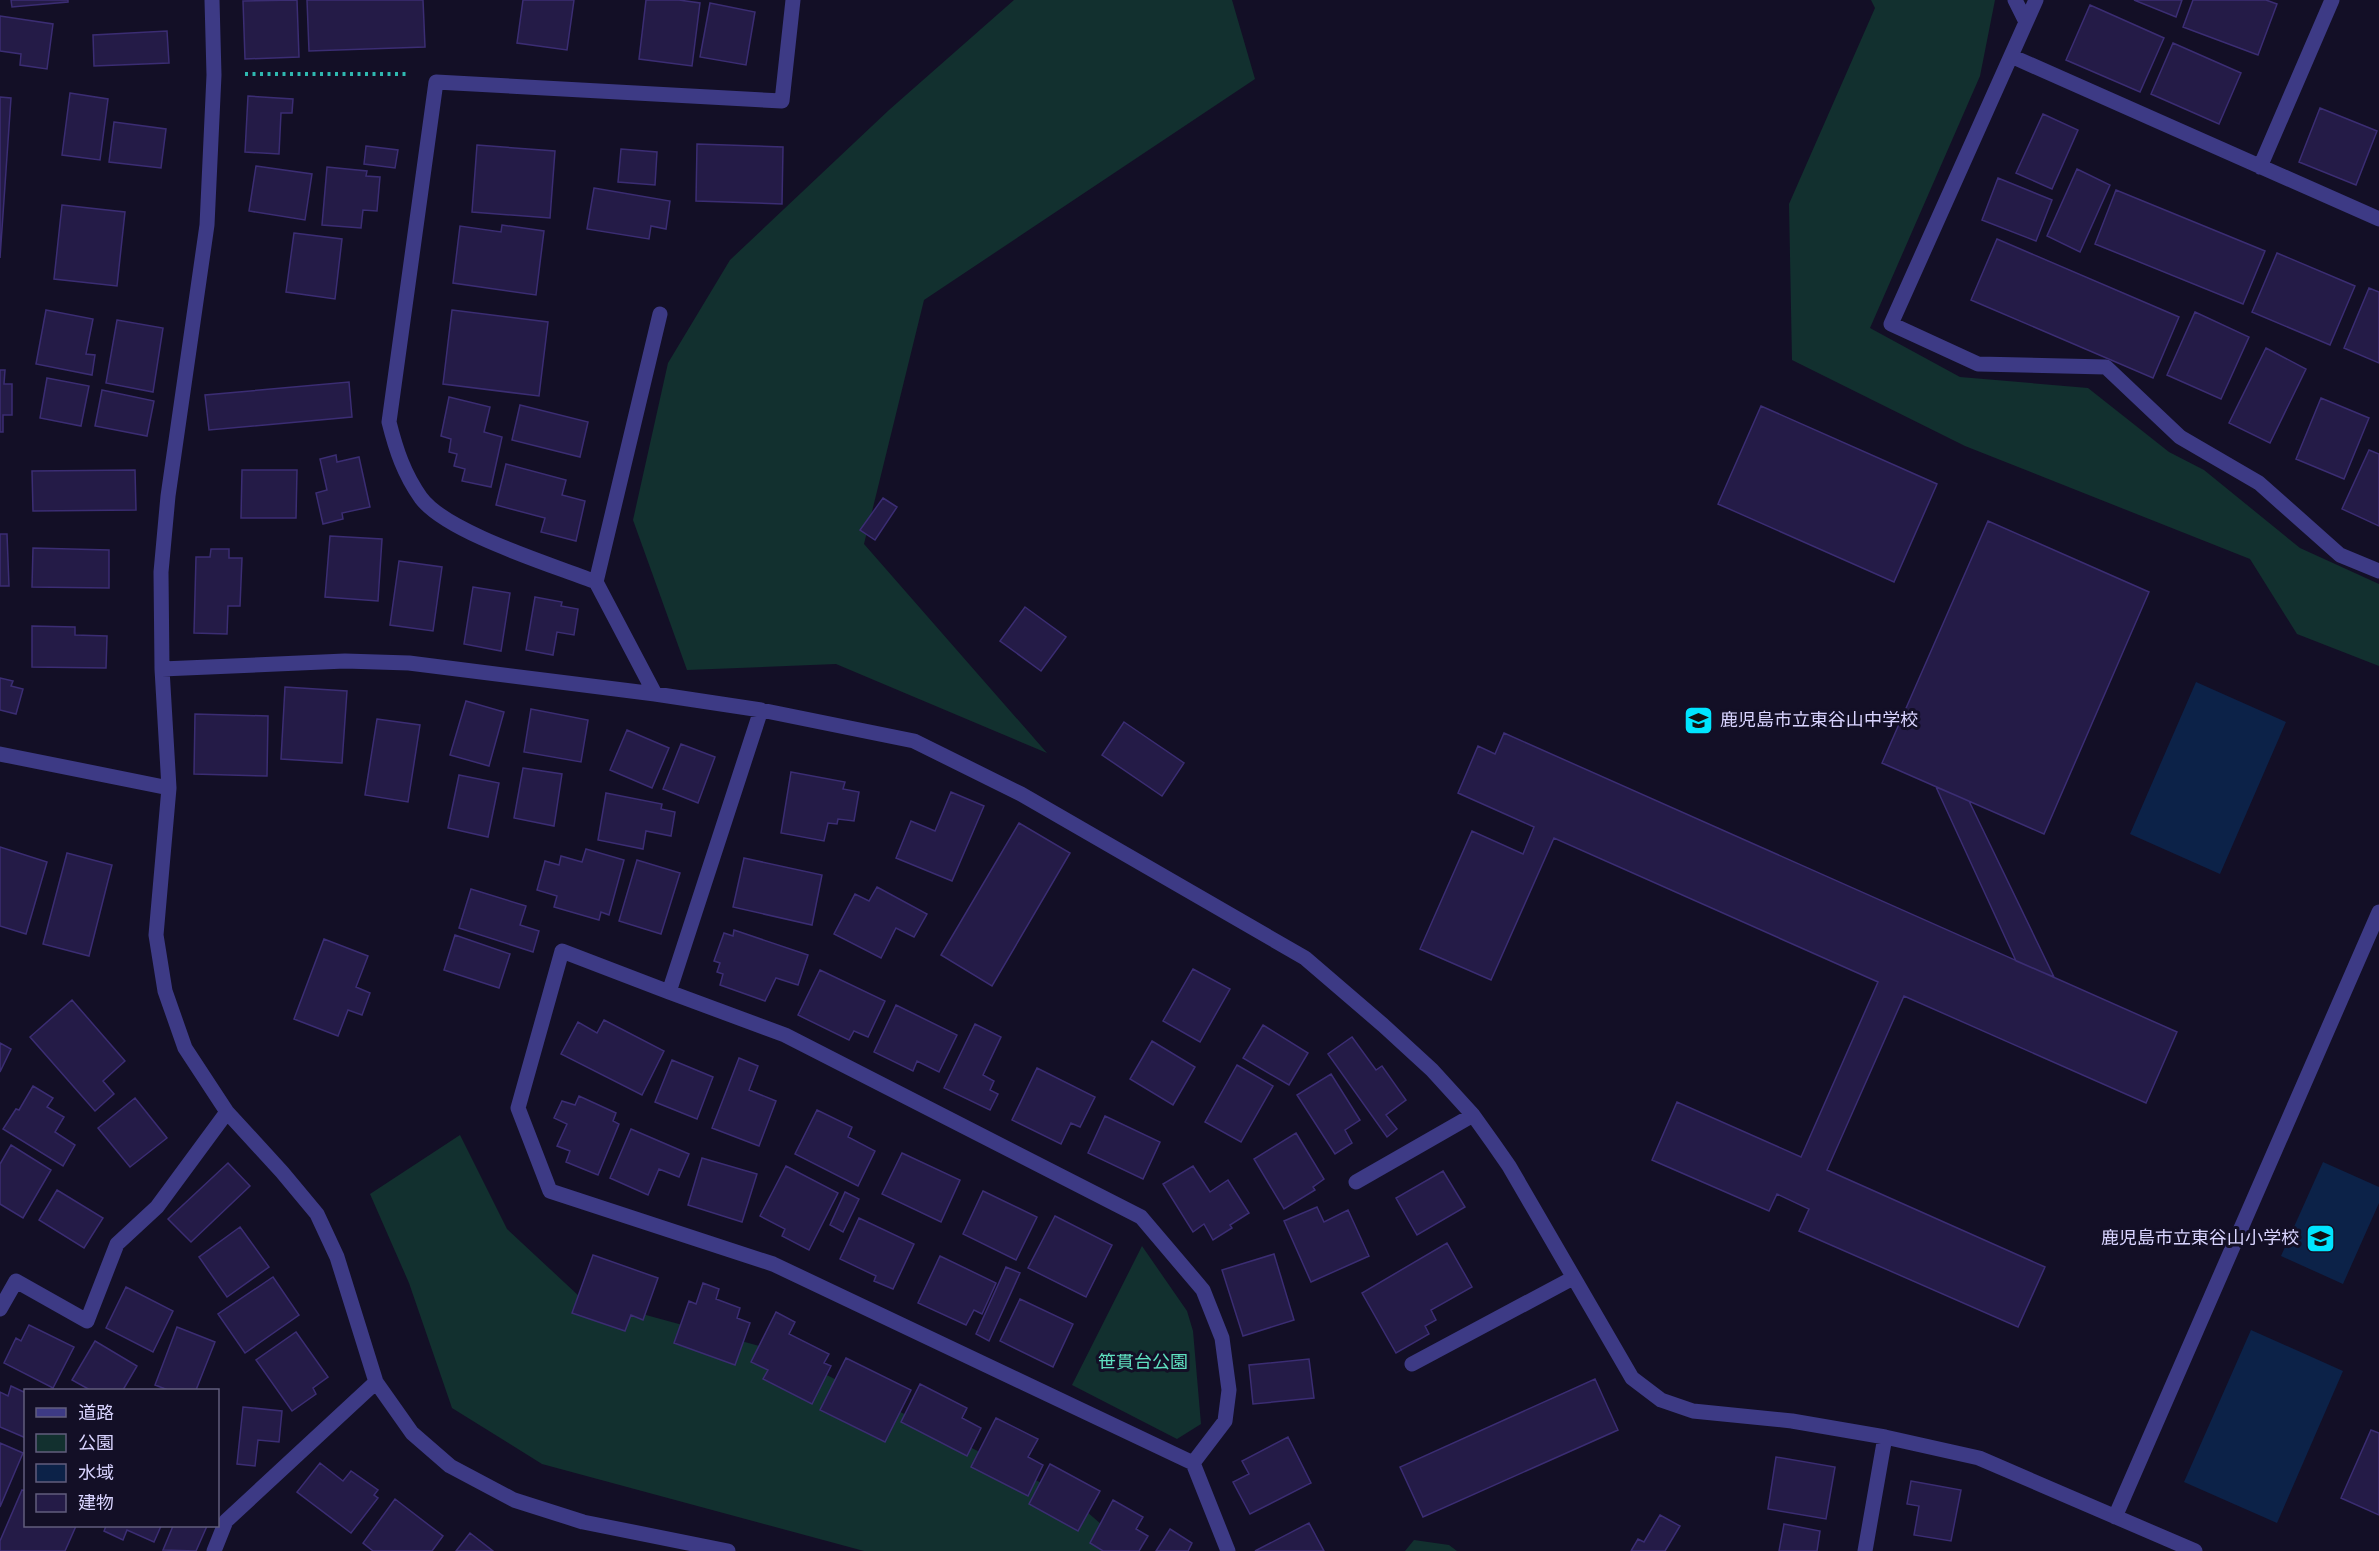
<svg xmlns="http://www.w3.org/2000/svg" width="2379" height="1551" font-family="Rubik,'Noto Sans JP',sans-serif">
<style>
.green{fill:#12302f}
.water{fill:#0c2248}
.building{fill:#241b47;stroke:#3b2d73;stroke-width:1.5}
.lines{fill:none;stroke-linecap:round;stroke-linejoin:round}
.path{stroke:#2fb8b0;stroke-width:4;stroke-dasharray:3 4.5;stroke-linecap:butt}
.minor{stroke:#3d3a85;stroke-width:15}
.labels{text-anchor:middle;stroke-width:6;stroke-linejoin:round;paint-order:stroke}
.poi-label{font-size:18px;fill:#d9d4ff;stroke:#130f26;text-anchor:start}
.park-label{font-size:18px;fill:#5fe0c0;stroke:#130f26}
</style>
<rect width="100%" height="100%" fill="#130f26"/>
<path class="green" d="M1014 0H1232L1255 79 924 300 864 544 1047 753 836 664 687 670 633 520 668 363 730 260 889 110Z
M1871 0H1995L1980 76 1870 328 1960 377 2088 388 2169 452 2204 470 2300 548 2379 584V666L2297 634 2250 559 1965 446 1792 360 1789 204 1875 8Z
M460 1135 507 1229 580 1297 781 1352 1071 1498 1132 1551H864L542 1464 452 1408 409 1283 370 1194Z
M1142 1246 1187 1311 1193 1331 1201 1424 1177 1439 1072 1385Z
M1414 1540 1449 1545 1457 1551H1405Z"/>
<path class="water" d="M2196 682 2286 722 2220 874 2130 834Z
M2323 1162 2379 1187V1203L2343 1284 2281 1256Z
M2251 1330 2343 1371 2277 1523 2184 1482Z"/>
<path class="building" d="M11 0H68V2L12 7Z
M297 0 299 57 245 59 243 1Z
M307 0H423L425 47 309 51Z
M523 0H574L567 50 517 43Z
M646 0H679L700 3 692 66 639 59Z
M2134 0H2182L2176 17Z
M2193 0H2266L2277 4 2258 55 2183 27Z
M710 3 755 12 746 65 700 57Z
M2090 5 2164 38 2140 92 2066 60Z
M0 16 53 24 47 69 20 65 21 54 0 51Z
M167 31 169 63 94 66 93 35Z
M2173 43 2241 73 2219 124 2151 94Z
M70 93 108 99 100 160 62 155Z
M248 96 293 99 292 113H281L279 154 245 152Z
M0 97 11 98 0 258Z
M2320 108 2377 131 2356 185 2299 162Z
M2043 114 2078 130 2052 189 2016 173Z
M114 122 166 129 161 168 109 162Z
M697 144 783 147 782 204 696 201Z
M477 145 555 151 550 218 472 212Z
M366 146 398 150 395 168 364 164Z
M621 149 657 152 655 185 618 182Z
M256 166 312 174 305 220 249 211Z
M327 167 367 171 366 176 380 177 377 211 363 210 361 228 322 225Z
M2077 169 2110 185 2080 252 2047 236Z
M1998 178 2052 200 2036 241 1982 220Z
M594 188 670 201 666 229 651 226 649 239 587 229Z
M2116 190 2265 251 2243 304 2095 244Z
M62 205 125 212 117 286 54 279Z
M502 225 544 231 536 295 453 283 460 226 501 232Z
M294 233 342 239 335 299 286 292Z
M1997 239 2179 317 2153 378 1971 300Z
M2277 253 2355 286 2330 345 2252 312Z
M2369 288 2379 292V363L2344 348Z
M46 310 93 319 86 354 95 355 92 375 36 364Z
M452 310 548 322 539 396 443 384Z
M2195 312 2249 337 2221 399 2167 375Z
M117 320 163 328 153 392 106 383Z
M2266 348 2306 369 2270 443 2229 423Z
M0 370H5L4 384H12V415H3V432H0Z
M47 378 89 386 81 426 40 418Z
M349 382 352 417 209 430 205 395Z
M102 390 154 401 147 436 95 426Z
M449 397 490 407 484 432 502 437 491 487 462 481 465 469 454 466 457 454 449 452 451 439 441 436Z
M2321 398 2369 418 2344 479 2296 459Z
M520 405 588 422 580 457 512 440Z
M1761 406 1937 484 1894 582 1718 504Z
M2369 450 2379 454V526L2342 509Z
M336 455 337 462 359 457 370 507 342 513 343 519 323 524 316 493 327 490 320 459Z
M506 464 566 480 562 495 585 501 576 541 541 532 545 518 496 505Z
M135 470 136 510 33 511 32 471Z
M242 470H297L296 518H241Z
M883 498 897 507 875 540 860 530Z
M1988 521 2149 592 2044 834 1882 763Z
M0 534H7L9 586H0Z
M330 536 382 539 378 601 325 597Z
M33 548 109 550V588L32 587Z
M211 549H229V558H242L240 606H228L227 634 194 633 196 557H210Z
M399 561 442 567 433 631 390 625Z
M473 587 510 593 501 651 464 644Z
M535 597 562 602 561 606 578 609 574 635 557 632 553 655 526 650Z
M1025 607 1066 637 1041 671 1000 641Z
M32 626 75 627V635L107 636 106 668 32 667Z
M0 678 13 681 11 686 23 689 16 714 0 710Z
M285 687 347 691 342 763 281 759Z
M466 701 504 712 489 766 450 755Z
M531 709 588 720 581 762 524 752Z
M195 714 268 716 267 776 194 774Z
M377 719 420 725 408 802 365 795Z
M1124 722 1184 763 1162 796 1102 755Z
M627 730 669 748 652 788 610 770Z
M1504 733 2177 1032 2146 1103 1904 996 1827 1170 2045 1267 2018 1327 1799 1231 1809 1209 1777 1194 1769 1211 1652 1160 1677 1102 1801 1157 1878 982 1554 838 1491 980 1420 949 1472 831 1523 854 1534 827 1458 793 1478 746 1495 754Z
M681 744 715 757 698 803 663 789Z
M523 768 562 774 554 826 514 818Z
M791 772 845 782 843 789 859 792 854 821 838 819 837 824 828 823 824 841 781 833Z
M459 775 499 783 488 837 448 828Z
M1936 787 1969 801 2054 977 2016 961Z
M951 792 984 806 952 881 896 858 911 821 935 831Z
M606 793 662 804 661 809 675 812 671 836 646 831 643 849 598 840Z
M1019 823 1070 853 992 986 941 955Z
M0 847 47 862 26 934 0 926Z
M586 849 624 860 609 915 601 912 599 920 554 907 557 896 537 890 545 861 559 865 561 856 582 862Z
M67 853 112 865 89 956 43 944Z
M744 858 822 875 812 925 733 907Z
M637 860 680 873 661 934 619 921Z
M877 887 927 914 914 937 896 928 881 958 834 934 855 894 869 901Z
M471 889 526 906 520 925 539 931 533 952 459 928Z
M734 930 808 955 798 985 776 978 765 1001 720 985 723 974 717 972 720 963 714 961 724 933 733 936Z
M455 935 510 954 499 988 444 970Z
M324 939 368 956 356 987 370 993 362 1015 348 1010 338 1036 294 1019Z
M1193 969 1230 989 1200 1042 1163 1021Z
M820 970 885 1001 868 1037 854 1031 849 1040 798 1015Z
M72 1000 125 1061 103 1081 114 1094 95 1111 30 1037Z
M896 1005 957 1035 939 1072 917 1061 913 1071 874 1052Z
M604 1020 664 1051 642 1095 561 1054 578 1022 597 1033Z
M975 1024 1001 1037 983 1075 994 1081 990 1090 998 1094 990 1110 944 1088Z
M1263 1025 1308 1053 1289 1085 1243 1058Z
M1352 1037 1376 1070 1382 1066 1406 1100 1386 1115 1397 1129 1387 1137 1328 1054Z
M1152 1041 1195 1067 1173 1105 1130 1079Z
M0 1043 11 1049 0 1072Z
M739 1058 758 1066 749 1090 776 1101 759 1146 712 1128Z
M672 1060 713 1077 697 1119 655 1102Z
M1237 1065 1273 1086 1241 1142 1205 1122Z
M1037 1068 1095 1097 1080 1127 1071 1123 1061 1144 1012 1120Z
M1331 1074 1360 1120 1345 1130 1352 1143 1335 1154 1297 1095Z
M33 1086 53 1098 47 1107 64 1117 55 1132 75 1145 63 1166 3 1129 16 1109 19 1110Z
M579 1096 616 1113 613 1121 619 1124 598 1175 566 1162 570 1151 557 1146 567 1124 554 1118 562 1101 575 1105Z
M135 1098 167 1138 130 1167 98 1128Z
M817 1110 852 1127 848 1137 875 1151 858 1186 795 1154Z
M1105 1116 1160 1142 1143 1179 1088 1153Z
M631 1129 689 1154 679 1177 659 1169 648 1195 610 1178Z
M1296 1133 1324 1179 1313 1187 1315 1190 1284 1209 1254 1159Z
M11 1145 51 1170 23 1218 0 1204V1164Z
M902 1153 960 1180 941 1222 882 1194Z
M702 1158 757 1174 742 1222 688 1205Z
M228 1163 250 1186 191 1242 168 1219Z
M786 1166 838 1193 809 1250 782 1236 785 1229 760 1216Z
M1193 1166 1210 1192 1228 1180 1249 1213 1230 1225 1232 1228 1213 1240 1204 1224 1193 1232 1163 1184Z
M1443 1171 1465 1207 1417 1235 1396 1198Z
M57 1190 103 1218 84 1248 39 1220Z
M983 1191 1037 1217 1016 1260 963 1234Z
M845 1192 859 1199 843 1232 830 1225Z
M1317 1207 1324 1222 1348 1210 1369 1256 1311 1282 1284 1221Z
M1055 1216 1112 1245 1086 1297 1028 1268Z
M859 1218 914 1244 893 1289 874 1281 876 1276 840 1259Z
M240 1227 269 1267 227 1297 199 1257Z
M1447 1243 1472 1287 1431 1310 1436 1320 1425 1326 1429 1334 1396 1353 1362 1293Z
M1274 1254 1294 1320 1243 1336 1222 1270Z
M593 1255 658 1278 643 1320 631 1315 625 1331 572 1313Z
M940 1256 996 1283 982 1314 974 1310 966 1325 918 1303Z
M1006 1267 1020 1273 989 1341 976 1334Z
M273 1277 299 1315 245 1353 218 1314Z
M703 1283 719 1289 716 1299 740 1308 737 1318 750 1323 735 1365 674 1343 689 1301 696 1304Z
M126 1287 173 1311 153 1352 106 1328Z
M1020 1299 1073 1324 1053 1367 1000 1341Z
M776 1312 795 1322 789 1334 829 1354 824 1363 831 1366 812 1404 763 1379 768 1370 751 1362Z
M29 1325 74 1347 53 1388 4 1363 16 1338 21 1341Z
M177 1327 215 1342 196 1390H168L155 1385Z
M296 1332 328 1377 313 1388 316 1394 292 1411 256 1360Z
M95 1341 137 1366 123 1390H90L72 1380Z
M846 1358 911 1390 885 1442 820 1410Z
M1309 1359 1314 1398 1253 1404 1249 1365Z
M1595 1379 1618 1430 1423 1517 1400 1467Z
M920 1384 967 1408 962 1418 981 1428 967 1456 901 1422Z
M11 1386 26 1393V1438L0 1427V1392L8 1396Z
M243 1407 282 1411 279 1442 258 1440 255 1466 237 1464Z
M996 1418 1038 1439 1028 1457 1043 1465 1028 1496 971 1467Z
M2371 1430 2379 1433V1515L2341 1498Z
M1288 1437 1311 1483 1250 1514 1233 1482 1249 1474 1242 1461Z
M0 1443 23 1453 0 1507Z
M1776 1457 1835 1467 1826 1519 1768 1509Z
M320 1463 343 1481 351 1471 378 1490 374 1495 378 1498 351 1533 297 1492Z
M1050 1464 1100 1491 1078 1531 1029 1504Z
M1911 1481 1961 1490 1951 1541 1914 1535 1919 1506 1907 1504Z
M22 1490 26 1491V1526H76L65 1551H0V1541Z
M395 1499 443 1536 432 1551H373L363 1543Z
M1113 1500 1143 1517 1136 1529 1148 1536 1139 1551H1103L1090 1543Z
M1660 1515 1680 1526 1665 1551H1631L1638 1539 1644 1542Z
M1309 1523 1324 1551H1255Z
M1784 1524 1820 1531 1817 1551H1779Z
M106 1526H161L154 1542 127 1530 123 1540 104 1531Z
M173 1526H207L196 1551 163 1550Z
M1170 1529 1192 1543 1188 1551H1156Z
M470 1533 493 1551H456Z"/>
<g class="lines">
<path class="path" d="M245 74H406"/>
<path class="minor" d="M212 0 214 75 207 225 168 496 161 572 162 669 169 788 156 935 165 991 185 1048 227 1112 282 1172 317 1214 337 1257 376 1382 412 1433 450 1466 514 1500 583 1522 728 1551
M2015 0 2026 22
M2036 0 1891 324 1978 364 2106 367 2180 437 2259 483 2340 555 2379 571
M2011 56 2379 219
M2260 167 2332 0
M596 582 660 314
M162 669 345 661 409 663 655 694 761 710 914 741 1021 794 1305 958 1383 1025 1432 1070 1473 1115 1493 1143 1509 1166 1632 1378 1661 1400 1693 1411 1792 1421 1885 1437 1979 1458 2195 1551
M655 694 596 582C553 565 447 533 421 498 404 474 396 450 389 422L436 82 782 101 793 0
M761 710 669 992 785 1035 1141 1217 1203 1290 1222 1338 1229 1390 1225 1421 1193 1463 1228 1551
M0 754 169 788
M669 992 562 951 518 1108 550 1191 773 1264 1193 1463
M1356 1182 1473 1115
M0 1309 16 1281 87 1321 117 1244 157 1207 227 1112
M1412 1364 1573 1278
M2115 1517 2379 912
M214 1551 226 1521 376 1382
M1865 1551 1885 1437"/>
</g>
<defs>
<symbol id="school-square" viewBox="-11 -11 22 22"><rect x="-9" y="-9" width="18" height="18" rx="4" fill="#00e5ff" stroke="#130f26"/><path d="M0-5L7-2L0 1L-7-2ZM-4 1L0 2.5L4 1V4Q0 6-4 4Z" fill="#111"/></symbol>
</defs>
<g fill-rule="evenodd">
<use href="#school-square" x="1682" y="704" width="33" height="33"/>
<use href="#school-square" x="2304" y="1222" width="33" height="33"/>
</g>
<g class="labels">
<g class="poi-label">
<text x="1720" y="726">鹿児島市立東谷山中学校</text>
<text x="2299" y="1244" text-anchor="end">鹿児島市立東谷山小学校</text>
</g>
<g class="park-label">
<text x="1143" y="1368">笹貫台公園</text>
</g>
</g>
<rect x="24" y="1389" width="195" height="138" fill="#130f26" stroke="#625e7d" stroke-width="1.5"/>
<rect x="36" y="1408" width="30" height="9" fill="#3d3a85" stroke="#625e7d" stroke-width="1.5"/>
<text x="78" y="1419" font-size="18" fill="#d9d4ff">道路</text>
<rect x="36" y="1434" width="30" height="18" fill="#12302f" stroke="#625e7d" stroke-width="1.5"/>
<text x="78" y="1449" font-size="18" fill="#d9d4ff">公園</text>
<rect x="36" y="1464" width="30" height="18" fill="#0c2248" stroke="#625e7d" stroke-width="1.5"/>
<text x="78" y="1479" font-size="18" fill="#d9d4ff">水域</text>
<rect x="36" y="1494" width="30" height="18" fill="#241b47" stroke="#625e7d" stroke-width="1.5"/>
<text x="78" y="1509" font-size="18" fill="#d9d4ff">建物</text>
</svg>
